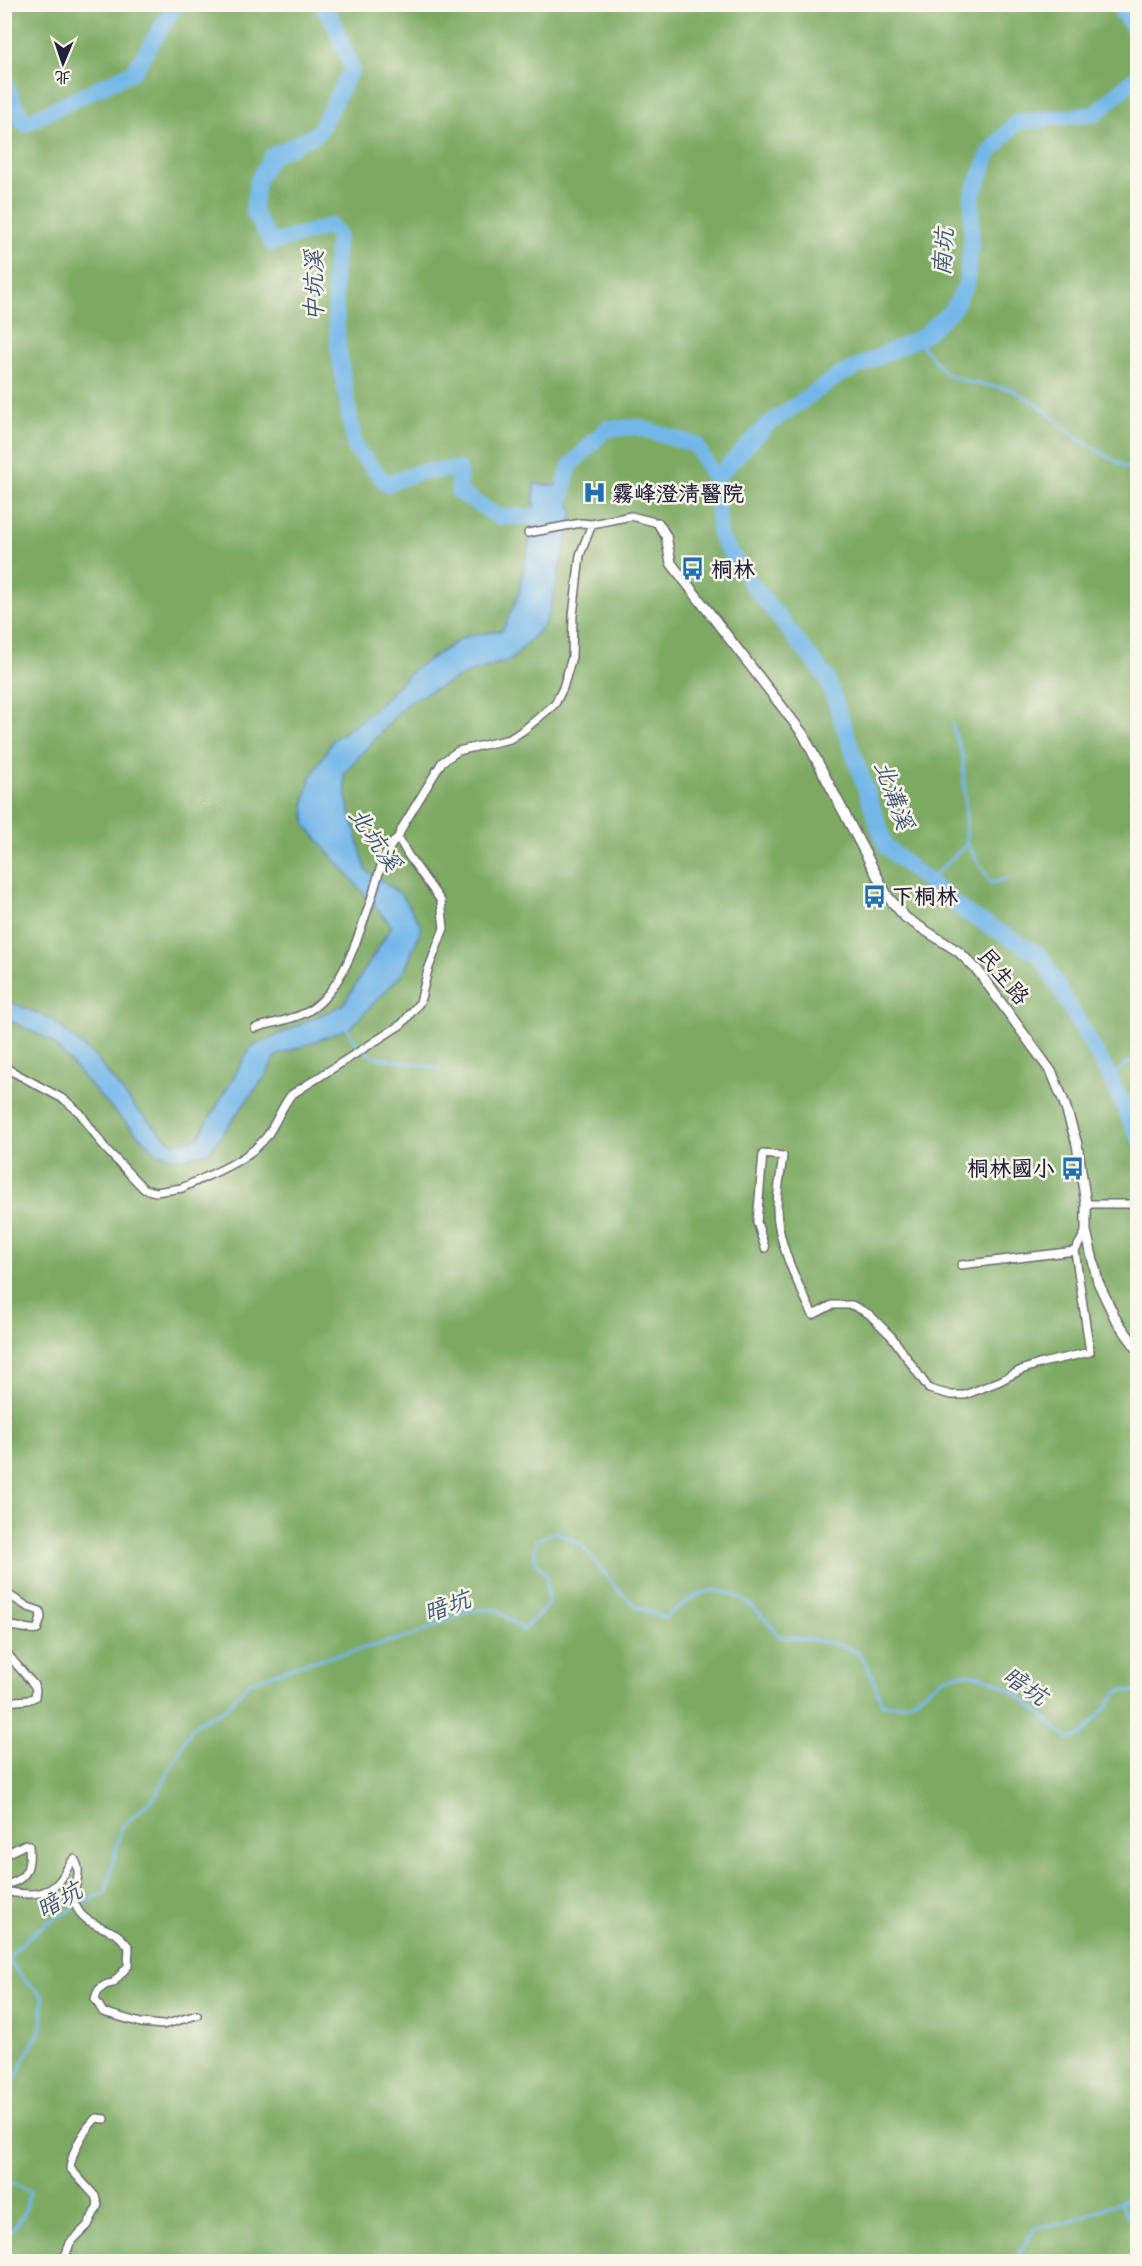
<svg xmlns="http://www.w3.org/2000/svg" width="1142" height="2266" font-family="'Shantell Sans','LXGW WenKai TC',sans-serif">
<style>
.forest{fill:#7daa63;stroke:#50664f;stroke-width:1.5}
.water{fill:#73b7e9;stroke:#4a6c92;stroke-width:1.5}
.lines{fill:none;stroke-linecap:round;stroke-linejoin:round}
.stream{stroke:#73b7e9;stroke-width:3}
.river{stroke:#73b7e9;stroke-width:16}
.minor-casing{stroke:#6c6770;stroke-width:10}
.tertiary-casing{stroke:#6c6770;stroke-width:12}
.minor{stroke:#fff;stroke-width:7}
.tertiary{stroke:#fff;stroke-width:9}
.labels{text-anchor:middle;stroke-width:5;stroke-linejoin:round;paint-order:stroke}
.poi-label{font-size:22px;font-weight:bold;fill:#22223b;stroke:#fbf7ec;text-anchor:start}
.street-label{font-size:22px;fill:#22223b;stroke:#fbf7ec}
.water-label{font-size:24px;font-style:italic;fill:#3e5678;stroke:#fbf7ec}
</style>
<rect width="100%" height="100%" fill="#fbf7ec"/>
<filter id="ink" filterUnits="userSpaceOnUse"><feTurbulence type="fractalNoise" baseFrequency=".0167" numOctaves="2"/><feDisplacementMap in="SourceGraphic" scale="12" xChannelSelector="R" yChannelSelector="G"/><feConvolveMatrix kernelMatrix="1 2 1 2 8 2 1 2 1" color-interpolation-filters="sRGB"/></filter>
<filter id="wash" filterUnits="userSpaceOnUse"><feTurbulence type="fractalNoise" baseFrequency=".008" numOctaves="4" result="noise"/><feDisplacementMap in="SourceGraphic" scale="24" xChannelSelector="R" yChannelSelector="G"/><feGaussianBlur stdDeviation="1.35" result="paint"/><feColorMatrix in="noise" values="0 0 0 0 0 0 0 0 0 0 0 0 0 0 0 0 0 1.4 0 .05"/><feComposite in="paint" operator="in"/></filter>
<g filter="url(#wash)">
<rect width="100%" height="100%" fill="#f6e8d2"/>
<path class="forest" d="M5 5H1137V2261H5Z"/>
<path class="water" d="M534 484 563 486 573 513 550 610 544 625 512 659 466 674 408 702 344 773 347 801 366 870 402 895 422 927 404 972 350 1028 276 1056 266 1075 209 1152 181 1159 157 1153 111 1108 50 1040 5 1018 4 1000 50 1018 94 1056 138 1111 172 1143 198 1138 251 1047 343 1005 392 926 306 826 304 804 310 778 333 740 372 712 413 670 464 637 503 630 519 593 534 517Z"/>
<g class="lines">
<path class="stream" d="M916 339 947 375 972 383 1011 389 1041 407 1077 438 1126 467
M967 844 991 883 1008 879
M928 881 967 844 963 757 952 726
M345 1026 355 1042 373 1057 439 1068
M1110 1077 1138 1056
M4 2087 15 2079 27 2054 42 2028 43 1997 20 1975 8 1959C32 1926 70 1910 106 1892L121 1828 156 1796 190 1731 199 1722 224 1710 250 1682 299 1665 411 1636 472 1610H497L523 1630 548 1605 547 1577 535 1560V1541L555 1532 581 1544 617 1589 637 1607 664 1618C678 1608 694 1594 710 1591 739 1587 763 1616 779 1636 800 1640 847 1640 861 1656 872 1668 875 1689 882 1704 889 1704 899 1706 905 1704 920 1698 931 1685 945 1678 988 1659 1039 1712 1068 1739L1081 1736 1119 1691H1138
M4 2118V2121
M4 2179 30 2192 23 2216 4 2240
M1120 2203 1138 2231
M1014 2262 1035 2228 1066 2223 1138 2195"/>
<path class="river" d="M320 4 332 19 352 68 318 133 272 156 258 179 253 211 272 243 331 226 338 236 334 275 338 347 355 448 387 484 420 472 459 469V492L499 517H534L553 509
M1124 4 1122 12 1138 33
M4 81 24 124 134 71 176 4
M715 479 767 425 838 376 923 336 953 309 966 285 971 246 972 196 990 152 1017 122 1095 114 1138 75
M560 508 569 467 606 429 637 427 696 445 715 479 720 537 751 583 827 678 886 847 965 912 1040 955 1110 1077 1138 1136"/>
</g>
</g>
<g filter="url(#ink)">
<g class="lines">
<defs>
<path id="minor" d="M528 533 581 523 592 524 631 516 658 523
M255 1028C271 1023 292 1020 307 1012 344 991 361 929 374 890 380 869 383 853 398 837
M4 1067 65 1100 80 1113 105 1148 144 1189 156 1192 182 1188C210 1174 247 1162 267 1136 276 1123 281 1108 291 1095L402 1024 420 1002 428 970 444 928 441 901 408 855 398 837 403 826 442 762 458 751 510 739 525 729 555 704 563 688 572 657 573 616 580 555 592 524
M1086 1204H1138
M765 1248 757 1222 763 1154 783 1156C781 1173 777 1191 777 1208 777 1243 798 1284 813 1315L832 1305H852L869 1314 892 1337 929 1389 951 1395H965L1000 1381 1021 1370 1042 1363 1090 1352 1075 1251 1086 1231
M961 1265 1075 1251
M4 1592 28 1607 40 1611 41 1618 37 1630 4 1625
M4 1650 34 1685 36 1690 35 1697 28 1700 4 1702
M4 1855 26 1844 29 1846C31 1867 27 1881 4 1885
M4 1891C24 1895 48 1898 61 1879 66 1872 68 1865 74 1859 85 1873 70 1890 75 1904 83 1924 101 1925 116 1934 121 1937 125 1943 129 1947L128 1966 113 1983C103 1984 97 1990 95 1999L103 2012 141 2023 163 2025 197 2015
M63 2262 70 2243 88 2225 98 2205 95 2196 70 2168C73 2149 83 2132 96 2118L105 2119"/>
<path id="tertiary" d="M658 523 666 536 671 563 803 734 888 897 906 918 959 952 978 971 1052 1073 1064 1102 1077 1144 1086 1204V1231L1098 1282 1115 1318 1138 1350"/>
</defs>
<use href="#minor" class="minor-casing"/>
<use href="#tertiary" class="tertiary-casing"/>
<use href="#minor" class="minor"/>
<use href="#tertiary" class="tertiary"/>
</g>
</g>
<defs>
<symbol id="hospital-bare" viewBox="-9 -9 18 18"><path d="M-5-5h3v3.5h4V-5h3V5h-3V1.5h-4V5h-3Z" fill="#1f6fb2" stroke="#fbf7ec" stroke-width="2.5" paint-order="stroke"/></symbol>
<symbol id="bus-bare" viewBox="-9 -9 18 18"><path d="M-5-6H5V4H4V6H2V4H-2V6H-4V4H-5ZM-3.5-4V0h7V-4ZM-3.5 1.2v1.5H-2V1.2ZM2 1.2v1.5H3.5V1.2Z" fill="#1f6fb2" stroke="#fbf7ec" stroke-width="2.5" paint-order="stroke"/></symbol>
</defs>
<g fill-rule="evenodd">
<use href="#hospital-bare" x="578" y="476" width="33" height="33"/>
<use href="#bus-bare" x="676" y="552" width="33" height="33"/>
<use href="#bus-bare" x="858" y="880" width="33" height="33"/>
<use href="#bus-bare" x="1056" y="1152" width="33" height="33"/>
</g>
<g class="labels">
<g class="poi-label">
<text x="612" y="501">霧峰澄清醫院</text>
<text x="711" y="577">桐林</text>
<text x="892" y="904">下桐林</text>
<text x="1055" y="1176" text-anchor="end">桐林國小</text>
</g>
<g class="street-label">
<text transform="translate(1004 976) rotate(50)" y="8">民生路</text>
</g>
<g class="water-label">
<text transform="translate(943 252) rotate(-85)" y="8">南坑</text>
<text transform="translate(314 286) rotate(-90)" y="8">中坑溪</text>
<text transform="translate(894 795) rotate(70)" y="8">北溝溪</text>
<text transform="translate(375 839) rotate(55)" y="8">北坑溪</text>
<text transform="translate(447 1606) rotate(-19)" y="8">暗坑</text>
<text transform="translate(1025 1686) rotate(35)" y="8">暗坑</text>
<text transform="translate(59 1900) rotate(-29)" y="8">暗坑</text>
</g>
</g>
<rect width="1142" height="2266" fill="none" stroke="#fbf7ec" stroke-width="24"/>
<g transform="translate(63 63) rotate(182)" stroke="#fbf7ec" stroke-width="4.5" paint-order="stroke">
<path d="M0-4.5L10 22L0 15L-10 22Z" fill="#22223b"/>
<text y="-9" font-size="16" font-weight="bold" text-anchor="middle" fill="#22223b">北</text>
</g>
</svg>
